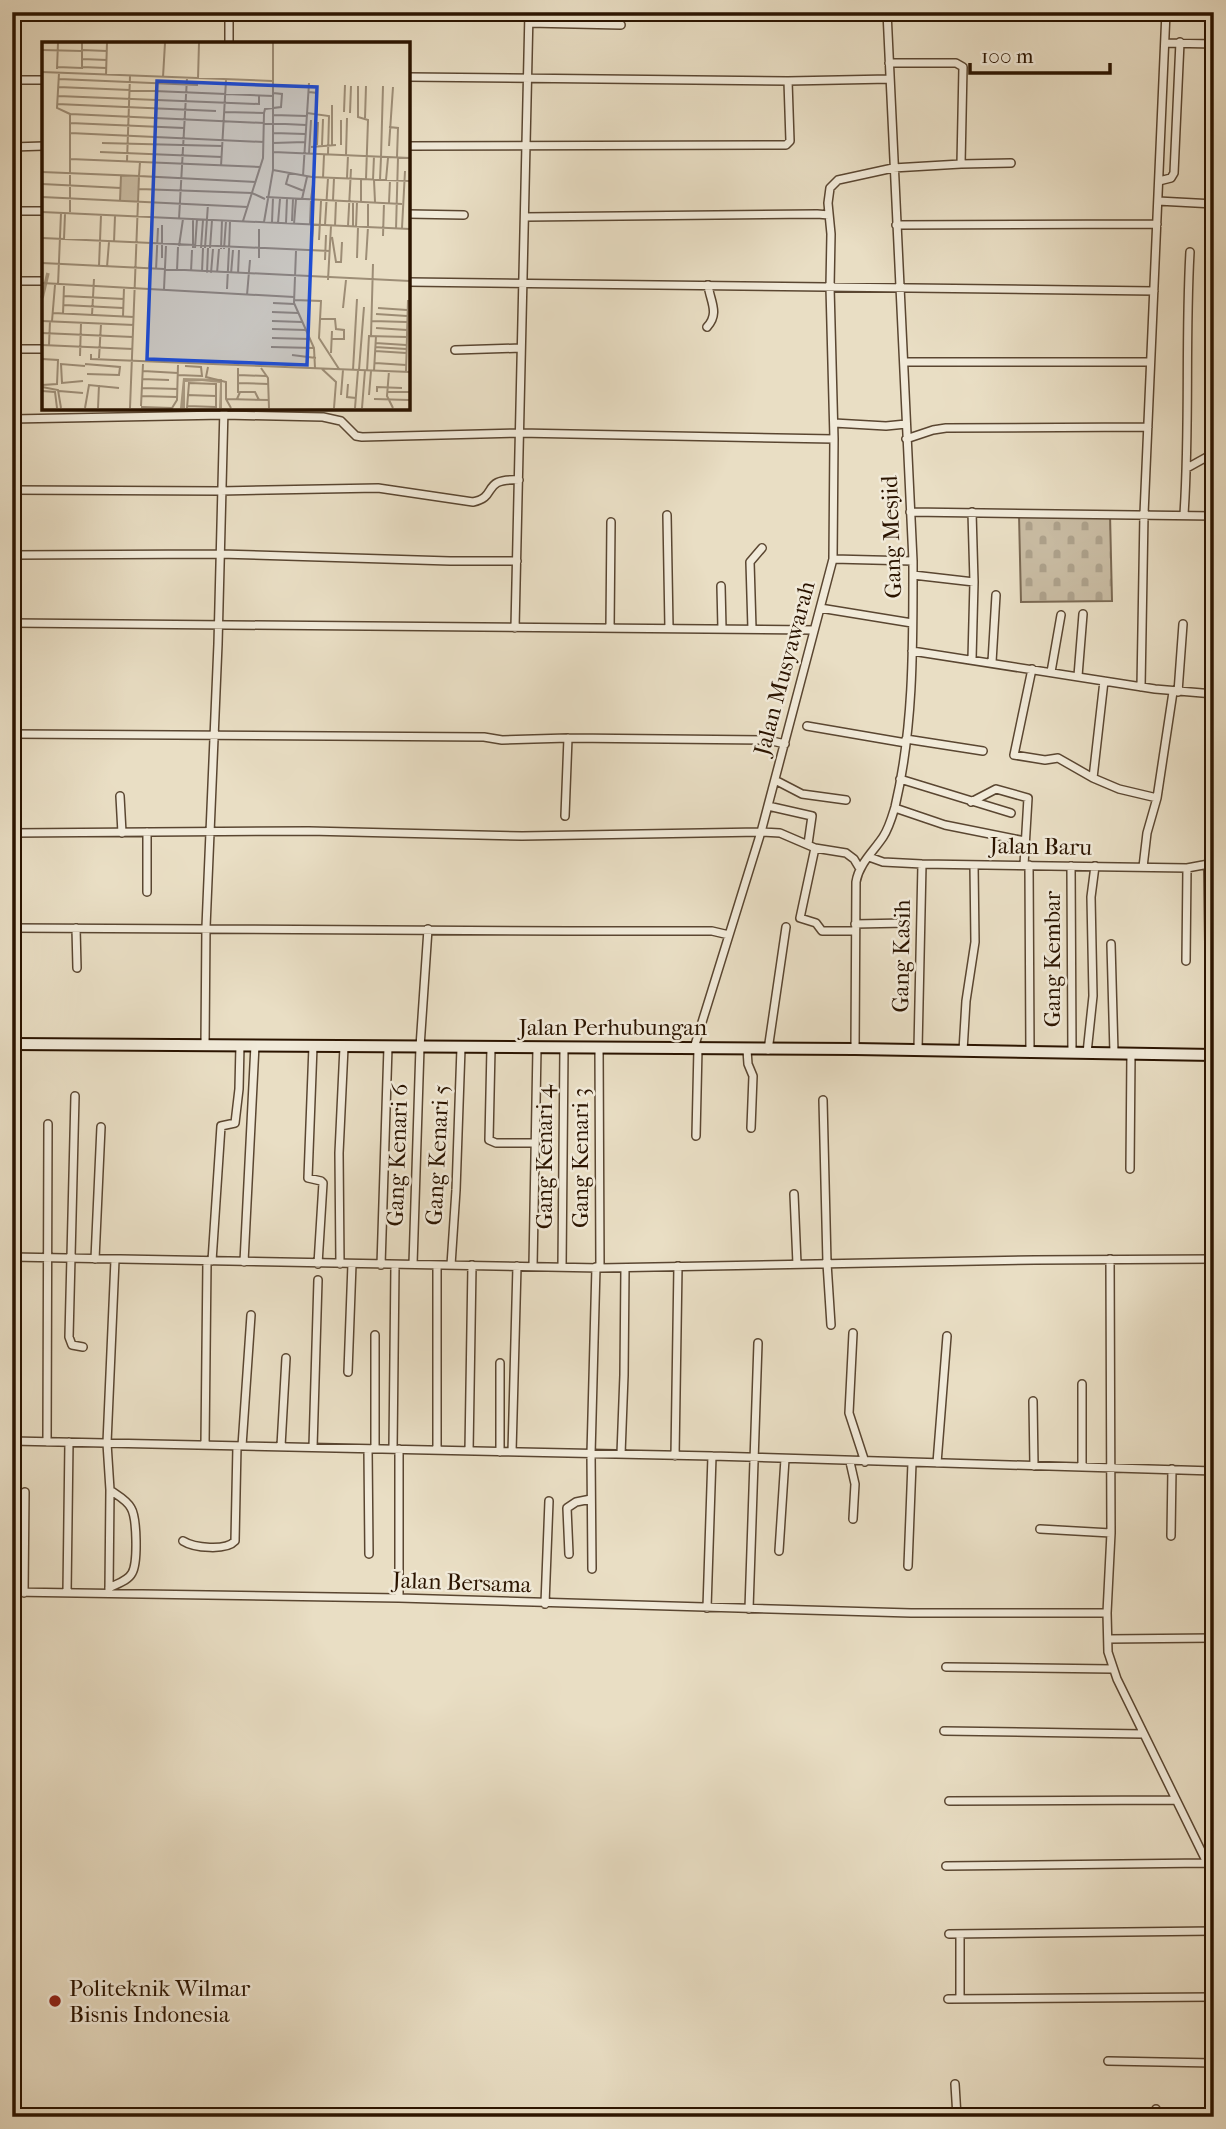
<svg xmlns="http://www.w3.org/2000/svg" width="1226" height="2129" font-family="'IM FELL French Canon',serif">
<style>
.cemetery{fill:url(#cemetery-stones);stroke:#7a6852;stroke-width:2}
.lines{fill:none;stroke-linecap:round;stroke-linejoin:round}
.minor-casing{stroke:#5a4631;stroke-width:10}
.secondary-casing{stroke:#2b1400;stroke-width:14}
.minor{stroke:#f1ead9;stroke-width:7}
.secondary{stroke:#f1ead9;stroke-width:10}
.poi-dot{fill:#8f2418;stroke:#f1ead9;stroke-width:2.5}
.labels{text-anchor:middle;stroke-width:5;stroke-linejoin:round;paint-order:stroke}
.street-label{font-size:23px;fill:#2b1400;stroke:#f1ead9}
.poi-label{font-size:23px;fill:#2b1400;stroke:#f1ead9;text-anchor:start}
.inset-river{fill:none;stroke:#a89981;stroke-width:3.5}
.inset-road{fill:none;stroke:#9d8d76;stroke-width:2}
.view{fill:#1d4ed8;fill-opacity:0.15;stroke:#1d4ed8;stroke-width:3.5}
.inset-edge{fill:none;stroke:#2b1400;stroke-width:3.5}
</style>
<defs>
<pattern id="cemetery-stones" width="16" height="16" patternUnits="userSpaceOnUse" patternTransform="scale(1.75)"><rect width="16" height="16" fill="#c9bca3"/><path d="M2 7V4a2 2 0 0 1 4 0v3zM10 15v-3a2 2 0 0 1 4 0v3z" fill="#ada18b"/></pattern>
</defs>
<rect width="100%" height="100%" fill="#e9dec4"/>
<filter id="stains"><feTurbulence type="fractalNoise" baseFrequency=".00286" numOctaves="4"/><feColorMatrix values="0 0 0 0 .2 0 0 0 0 .09 0 0 0 0 .02 0 0 0 .5 -.17"/></filter>
<radialGradient id="worn" r=".72"><stop offset=".6" stop-color="#630" stop-opacity="0"/><stop offset="1" stop-color="#630" stop-opacity=".3"/></radialGradient>
<path class="cemetery" d="M1110 514 1112 601 1021 602 1019 515Z"/>
<g class="lines">
<defs>
<path id="minor" d="M229 12V44
M12 16 314 17
M529 23 621 25
M1165 43 1214 44
M408 77 788 81 890 79
M12 80H44
M408 146 786 145 790 141 788 81
M12 147 44 146
M961 164 1011 163
M1159 181 1171 178 1174 173 1180 42
M1158 201 1214 204
M12 211H44
M408 214 464 215
M525 217 817 214 829 215
M896 225 1157 224
M12 281H44
M408 282 1154 291
M707 327C720 313 710 301 708 285
M12 349H44
M455 350 521 348
M904 362H1150
M12 419 224 415 323 417 341 421 356 436 362 437 519 433 834 439
M834 423 886 426 906 424
M906 439 933 430 946 428 1148 427
M1187 468 1214 453
M12 490 220 491 378 488 473 502C499 497 480 478 519 480
M910 512 1214 516
M972 512 974 582 972 659
M1184 514C1190 427 1185 340 1190 252
M667 515 669 628
M12 555 220 554 450 561H517
M833 559 913 561
M913 575 974 582
M721 586 722 629
M820 608 912 623
M12 623 814 630
M515 628 529 12
M610 628 611 522
M752 629 750 562 762 548
M912 651 1155 689 1214 694
M992 662 996 595
M1032 669 1014 755 1045 760 1058 758 1093 778 1119 789 1157 798
M1051 672 1061 615
M1078 676 1083 614
M1141 687 1144 514 1166 12
M1178 692 1183 624
M807 726 906 743
M12 734 484 737 502 740 568 738 768 740 785 744
M906 739 983 751
M1093 778 1104 681
M900 779 1011 813
M775 780 802 794 846 800
M120 796 122 833
M971 802 996 789 1028 798 1024 865
M768 806 812 816 808 844
M895 808 945 825 1025 841
M565 816 568 738
M12 833 309 831 522 836 761 832 780 833 815 848 846 853 854 859 860 869
M815 848 800 918 816 923 822 931H855
M869 857 883 862 922 864 1187 868 1214 863
M1208 864 1209 944 1214 993
M1029 865 1030 1052
M1071 866 1072 1053
M1143 867 1147 833 1157 798 1173 692
M147 892V832
M855 924 906 923
M12 928 569 931H712L729 935
M76 928 77 968
M1111 944 1114 1053
M1186 961 1187 868
M205 1045 206 927 218 644 224 408
M313 1046 308 1178 321 1181 323 1183 318 1264
M599 1047 600 1268
M491 1048 489 1140 496 1143H534
M694 1048 761 832 833 559 834 439 830 287 831 234 828 203 830 188 838 180 893 168 961 164 963 67 956 63H889
M855 1049 856 882C859 864 873 852 883 837 889 828 892 817 895 807 914 726 913 643 913 561L887 12
M918 1049 922 864
M747 1050 748 1064 753 1076 751 1128
M768 1050 786 927
M963 1051 966 1001 975 942 974 865
M1087 1053 1093 996 1091 897 1095 866
M1214 1055V1031
M75 1096 69 1337 72 1345 83 1347
M823 1100 827 1263 831 1325
M696 1136 698 1048
M1130 1169 1131 1053
M794 1194 797 1264
M12 1257 600 1268 1035 1260 1214 1259
M95 1259 101 1127
M1110 1259 1111 1533 1107 1613 1108 1652 1117 1679 1214 1877
M212 1261 221 1126 235 1123 239 1089 240 1045
M244 1262 255 1045
M340 1264 339 1153 344 1047
M413 1264 420 1047 428 929
M381 1265 388 1047
M451 1265 456 1190 461 1048
M533 1266 537 1048
M562 1267 564 1048
M853 1333 849 1413 865 1462
M500 1363V1452
M348 1372 352 1264
M1082 1384V1467
M1033 1401 1034 1466
M12 1441 712 1456 1214 1471
M47 1442 48 1124
M205 1445 207 1262
M242 1446 251 1315
M281 1446 286 1358
M313 1447 318 1280
M368 1449 369 1554
M375 1449V1335
M393 1449 395 1265
M437 1450V1265
M469 1451 472 1265
M512 1452 517 1266
M621 1454 624 1375 625 1268
M675 1456 678 1266
M850 1462 855 1484 853 1519
M937 1463 947 1336
M1040 1529 1111 1533
M1171 1536 1172 1469
M183 1541C194 1548 226 1551 235 1541L237 1446
M779 1551 785 1459
M569 1554 567 1508 576 1502 591 1499
M908 1566 912 1463
M592 1569 591 1454 596 1267
M109 1588C116 1584 128 1581 132 1573 138 1563 137 1518 131 1508 127 1500 117 1495 110 1490L107 1443 115 1260
M109 1591 110 1490
M12 1592 399 1598 911 1613H1107
M24 1593 25 1492
M67 1593 69 1442
M399 1598V1449
M545 1604 549 1501
M707 1608 712 1456
M749 1609 758 1343
M1108 1639 1214 1638
M946 1667 1112 1669
M944 1731 1143 1734
M949 1801 1175 1800
M946 1866 1206 1863
M949 1934 1214 1931
M960 1934V1999
M948 1999 1214 1997
M1108 2061 1214 2063
M955 2084 957 2117
M1156 2109V2117"/>
<path id="secondary" d="M12 1044 855 1049 1214 1055"/>
</defs>
<use href="#minor" class="minor-casing"/>
<use href="#secondary" class="secondary-casing"/>
<use href="#minor" class="minor"/>
<use href="#secondary" class="secondary"/>
</g>
<circle class="poi-dot" cx="55" cy="2001" r="7"/>
<g class="labels">
<g class="street-label">
<text transform="translate(891 537) rotate(-92)" y="8">Gang Mesjid</text>
<text transform="translate(784 668) rotate(-75)" y="8">Jalan Musyawarah</text>
<text transform="translate(1041 846) rotate(1)" y="8">Jalan Baru</text>
<text transform="translate(901 956) rotate(-89)" y="8">Gang Kasih</text>
<text transform="translate(1052 959) rotate(-90)" y="8">Gang Kembar</text>
<text x="613" y="1035">Jalan Perhubungan</text>
<text transform="translate(397 1155) rotate(-88)" y="8">Gang Kenari 6</text>
<text transform="translate(437 1155) rotate(-87)" y="8">Gang Kenari 5</text>
<text transform="translate(544 1157) rotate(-90)" y="8">Gang Kenari 4</text>
<text transform="translate(580 1158) rotate(-90)" y="8">Gang Kenari 3</text>
<text transform="translate(462 1582) rotate(2)" y="8">Jalan Bersama</text>
</g>
<g class="poi-label">
<text x="69" y="1996">Politeknik Wilmar<tspan x="69" dy="26">Bisnis Indonesia</tspan></text>
</g>
</g>
<g transform="translate(42 42)">
<rect width="368" height="368" fill="#e9dec4"/>
<path d="M79 134 97 135 96 159H79Z" fill="#c9bca3"/>
<path d="M141 336 180 337V366H177L178 341 160 339 143 340V366H138Z" fill="#a89981"/>
<path class="inset-river" d="M0 256 6 231"/>
<path class="inset-road" d="M0 8 40 9V1M40 17 65 18M15 25 40 26V8L65 9M40 25 64 26M15 27 16 1M0 30 230 39M17 31 15 66 28 72V170M64 33 65 1M121 35 123 1M17 37 156 43M156 37 157 1M316 44V75L326 78 324 137M16 45 231 54M267 50 275 51 274 72M16 54 217 62V53M15 62 174 69M290 63V103M182 70 222 71 223 67 239 65 240 52 231 51M302 70 303 43M265 71 287 74 286 112M308 71 309 44M28 72 264 83M231 73 265 74M323 76 324 44M28 81 142 86M347 85 356 86 355 115M28 91 222 100M231 91 263 92M60 101 180 104M231 101 263 100M275 103 276 80M280 103 281 77M299 103V78M347 104 351 45M269 105 294 103M58 110 180 115M231 110 368 116M267 112 269 78M304 113 305 76M339 115 341 44M28 117 218 125M85 119 88 34M98 120 97 134 214 140M179 124 184 38M231 128 270 135 368 139M0 130 97 134 88 366M247 131 244 142 262 149M261 134 267 41M281 136 282 113M305 136 306 113M331 138 332 114M332 138 333 160M338 138 339 115M344 138 346 116M0 142 79 146M97 147 210 151 223 157M0 155 206 165M224 155 360 162M260 157 265 135M269 157 272 136M291 158 292 136M78 159 79 134M319 160V137M347 161 348 138M0 170 368 187M137 177 145 36M201 179 221 116 222 71M250 179 251 157M222 180 231 128V1M230 180 231 156M236 181 238 157M244 181 245 157M252 182 254 157M268 182 269 157M283 183 286 136M293 184 294 159M306 184 309 127M311 184V160M314 185 315 160M326 185V160M360 186 363 129M217 187V216M354 187 356 115M341 194 342 161M290 195 294 220H299L300 200M0 196 288 209M22 197 23 172M277 198 279 159M72 200 73 174M137 204 141 177M151 206V178M153 206 155 177M159 206 161 178M163 206 166 162M168 206 170 178M179 207 180 178M182 207 184 179M187 208 188 179M254 209 252 261 272 306 273 326M269 209 271 183M120 216V183M315 216 316 185M283 218 284 193M324 218 326 185M0 221 368 239M57 224 59 173M65 225 67 200M107 227 110 176M114 228 116 186M135 229 136 205M149 230 150 208M160 230 161 206M165 231 166 206M169 231 171 207M175 231 177 207M189 232 191 208M196 232 197 208M286 238 289 184M0 241 252 255M16 243 19 171M122 247 124 204M185 247 187 207M205 253 208 218M22 254 82 257M252 258 279 259 277 296 297 327M231 261 252 262M22 263 81 266M301 266 304 238M336 266 365 268M230 270 256 271M11 271 92 275M21 272 22 244M334 272 365 274M50 273 52 237M81 274 82 246M279 277H293L294 287 302 288V297H290M0 279 92 283M10 279 13 243M230 279 260 280M330 279 365 280M334 286 365 288M230 287 264 288M0 291 91 295M329 294 331 222M230 296 268 297M333 301 364 303M0 303 91 307M7 303 8 279M229 305 272 306M333 305 364 307M333 309 364 311M289 311 290 289M49 312V317L368 330M250 313 274 316M38 314 39 281M57 316 59 282M0 317 16 318 15 342 0 343M333 321 364 323M43 322 78 325 77 333 45 332M166 325 164 335 184 340V357L189 366M219 326 226 336 227 366M280 327 294 340 292 366M311 328 315 257M317 328 322 265M101 329 136 331M325 329 327 294 365 295M332 329 334 294M347 329 345 354 351 366M364 330 366 258M136 333 160 334 159 325 143 324M196 333 224 334M100 337 127 338M41 339 20 341 19 322 43 324M196 341 226 342M306 342 305 355 314 356M0 345 16 348 19 366M100 346 136 347M0 349 13 350 15 366M17 349 41 351M335 350V345L360 346M346 350H368M196 351V326M145 353 174 354M299 353 301 328M327 353 329 329M100 354 135 355M184 357 227 358M195 357 198 350H213L217 358M332 357 367 358M99 364 101 322M145 364 174 365M99 365 130 366 135 358 136 323M43 366 47 343 77 346M56 366 57 343M145 366 147 341 174 342V366M313 366 316 328M320 366 323 328"/>
<path class="view" d="M115 39 275 45 265 323 105 317Z"/>
<rect width="368" height="368" class="inset-edge"/>
</g>
<rect width="1226" height="2129" fill="none" stroke="#e9dec4" stroke-width="42"/>
<rect x="14" y="14" width="1198" height="2101" fill="none" stroke="#2b1400" stroke-width="3.5"/>
<rect x="21" y="21" width="1184" height="2087" fill="none" stroke="#2b1400" stroke-width="2"/>
<path d="M970 63v10h140v-10" fill="none" stroke="#2b1400" stroke-width="3.5"/>
<text x="981" y="63" font-size="21" fill="#2b1400" stroke="#f1ead9" stroke-width="5" paint-order="stroke">100 m</text>
<rect width="100%" height="100%" filter="url(#stains)"/>
<rect width="100%" height="100%" fill="url(#worn)"/>
</svg>
